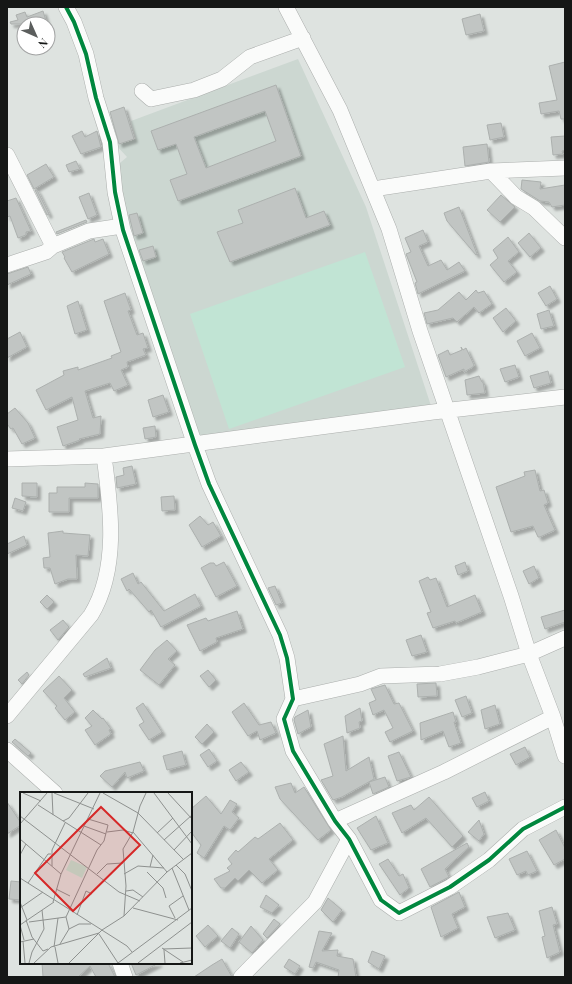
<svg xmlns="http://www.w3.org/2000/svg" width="572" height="984" font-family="'Playfair Display',serif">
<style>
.built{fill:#ccd7d1}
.green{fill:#c1e4d4}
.building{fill:#c1c5c3;stroke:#acb0ae;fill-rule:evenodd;filter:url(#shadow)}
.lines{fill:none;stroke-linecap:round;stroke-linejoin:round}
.minor-casing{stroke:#abaeac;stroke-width:16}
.minor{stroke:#fafbfa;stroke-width:15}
.cycleway-casing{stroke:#fff;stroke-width:6}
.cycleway{stroke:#00873e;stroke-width:4}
.inset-road{fill:none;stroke:#8e918f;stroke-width:1}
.view{fill:#d62828;fill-opacity:0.15;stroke:#d62828;stroke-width:2}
.inset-edge{fill:none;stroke:#151716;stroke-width:2}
</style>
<defs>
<filter id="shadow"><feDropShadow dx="3.5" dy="3.5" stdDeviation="1" flood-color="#0004"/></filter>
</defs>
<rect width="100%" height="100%" fill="#dee3e0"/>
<path class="built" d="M298 59 366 207 433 412 195 445 122 226 114 168 127 157 116 145 136 139 131 121Z"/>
<path class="green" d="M365 252 405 367 229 429 190 314Z"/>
<path class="building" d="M43 11 47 24H11L10 22 18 20 16 15 25 12 27 17Z
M480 14 484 31 466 35 462 19Z
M565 62V119H561L559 111 541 114 539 103 557 100 549 66Z
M276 85 301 156 178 201 170 180 187 174 176 144 158 150 151 131ZM265 111 276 141 206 168 194 137Z
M124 107 134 139 119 144 110 112Z
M501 123 504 137 490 140 487 125Z
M82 131 85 137 97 131 101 147 81 154 72 136Z
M565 136V150L562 151 563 154 553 155 551 137Z
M487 144 489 162 465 166 463 147Z
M76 161 80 169 69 172 66 165Z
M46 164 54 177 34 189 27 175Z
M522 180 541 182 540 189 565 185V205L552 207 549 202 540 201 521 189Z
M295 188 306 218 324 211 330 225 230 262 217 232 243 223 238 210Z
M35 190H37L49 214 47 215Z
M89 193 97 215 88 219 79 197Z
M501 195 515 207 500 222 487 210Z
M16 198 31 231 26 232V235L18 238 10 216 7 217V201Z
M459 207 477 254 476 255 447 221 444 213Z
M137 213 143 233 134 236 129 215Z
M86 220 87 222 57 234 56 232Z
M423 230 428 242 419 246 428 266 441 260 447 270 459 262 465 271 418 294 415 283 417 282 406 254 411 252 405 238Z
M529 233 541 248 530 257 518 243Z
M508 237 519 252 508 261 517 272 504 282 490 265 498 258 493 250Z
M94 239 95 242 103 239 109 254 72 272 64 258 65 257 62 252Z
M153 246 156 257 143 261 139 250Z
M28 267 31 274 7 285V274Z
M550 286 557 299 546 306 538 293Z
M476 290 478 293 484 291 492 304 479 313 474 307 457 322 453 318 427 324 424 313 438 310 459 292 466 300Z
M125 293 131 310 128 311 137 335 143 333 148 348 143 349 146 355 127 362 128 367 121 370 128 385 114 391 110 383 85 391 93 418 101 416 100 434 79 439 80 440 63 446 57 427 78 420 72 397 46 410 36 390 64 375 63 371 78 367V370L112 358 111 356 121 352 104 301Z
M78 301 87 330 75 334 67 306Z
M506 308 516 321 503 332 493 318Z
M549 310 554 326 541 329 537 314Z
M20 332 27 347 7 358V339Z
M532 333 540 348 525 356 517 341Z
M461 347 463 350 466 348 474 365 473 367 464 372V369L446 377 438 355 448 350 450 355 462 350Z
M515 365 519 377 505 382 500 369Z
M548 371 551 383 534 388 530 376Z
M479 376 482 382H483L485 393 467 395 465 380Z
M163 395 169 412 153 417 148 400Z
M15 408 28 423 35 438 22 444 13 428 11 429 7 424V414Z
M155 426 156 437 145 439 143 428Z
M132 466 136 484 117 488 116 477 124 475 123 468Z
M535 470 540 491 544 490 548 503 544 505 555 530 540 537H538L533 526 511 532 496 487 525 476 524 472Z
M22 483H37V497L22 496Z
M85 483 98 484V498H69V512H49V493H57V487H85Z
M174 496 175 510 162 511 161 497Z
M15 498 26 502 23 511 12 508Z
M200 516 208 525 213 522 221 536 202 547 189 525Z
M63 531V533L90 535 88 556 76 555 77 579H68L55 584 50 568H44L43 558 50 557 48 533Z
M24 536 27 545 7 554V544Z
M224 562 237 586 216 597 201 568 210 563H214L216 566Z
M465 562 468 571 458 575 455 566Z
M534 566 539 578 529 584 523 571Z
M133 573 138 584 141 582 164 611 195 594 201 606 161 627 151 610 149 612 129 589 127 591 121 579Z
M428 577 430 580 436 578 447 607 475 595 482 612 456 623 455 621 433 628 427 613 431 612 419 581Z
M275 586 282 603 276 605 268 588Z
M47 595 54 602 47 609 40 602Z
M565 610V622L545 629 541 617Z
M237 611 243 629 216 638 217 642 200 651 187 625 206 618 208 621Z
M63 620 69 627 58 640 50 630Z
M421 635 427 652 412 656 406 640Z
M167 640 177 651 168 659 175 665 159 685 140 670 155 650Z
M107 658 111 668 85 677 83 674Z
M208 670 216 680 209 687 200 676Z
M27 672 29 675 22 684 18 680Z
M59 676 72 690 64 698 75 712 65 720 55 708 57 706 43 691Z
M436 683 437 696 418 697 417 684Z
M385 685 394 704 399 703 413 731 390 742 385 732 393 728 384 710 373 715 369 703 376 700 371 689Z
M466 696 472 713 462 717 455 700Z
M143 703 162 732 149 740 139 725 144 722 136 708Z
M244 703 259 725 271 722 276 733 260 740 257 731 248 736 232 712Z
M495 705 500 724 485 729 481 710Z
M360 708 362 721 359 722 360 728 347 733 345 716Z
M93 710 102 719 103 718 111 729 109 730 111 734 95 745 85 730 92 726 85 718Z
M308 710 311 727 298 734 294 720 295 717Z
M453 712 456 722H454L461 743 449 747 443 731 421 740 420 723Z
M207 724 214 732 202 744 195 737Z
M343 736 346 771 369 757 374 779 342 797 333 800 321 780 333 776 324 744Z
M15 739 31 753 28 756 12 742Z
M525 747 530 757 516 765 510 754Z
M209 749 217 761 208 767 200 755Z
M182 751 186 765 167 770 163 756Z
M399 752 411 777 397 781 388 756Z
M140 762 144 771 127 778 125 772 112 787 100 776 105 771Z
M241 762 249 772 236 781 229 770Z
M385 777 389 787 373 794 369 782Z
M291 783 295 793 304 787 331 830 318 840 280 799 275 787Z
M485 792 489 801 477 807 472 798Z
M206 796 221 814 230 800 237 804 232 812 239 818 230 830 224 826 204 858 197 853 201 845 191 832V809Z
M429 797 463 836 452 847 426 818 402 833 392 813 411 805 414 810Z
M7 802 21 823V825L7 834Z
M376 816 388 843 371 850 357 828Z
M479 820 484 834 479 841 468 832Z
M280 823 293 840 269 859 278 870 262 883 249 870 238 881 235 878 225 888H221L214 879 230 871 227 868 232 864 228 859 236 850 238 852 255 837 258 839Z
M556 830 565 848V859L554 865 539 840Z
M467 843 469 847 445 869 449 877 430 887 421 869Z
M527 851 537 871 528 875 526 871 517 875 509 859Z
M388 859 399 876 403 874 409 888 400 895 379 864Z
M11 881 21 882V900L9 899Z
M459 892 465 907 452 914 458 928 441 937 431 907Z
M266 895 279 905 272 913 260 907Z
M328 898 342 910 333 922 321 910Z
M552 907 557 924 553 925 560 952 547 958 542 937 545 936 539 911Z
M508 913 515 930 495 938 487 917Z
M274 919 280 924 267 938 263 934Z
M208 925 218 936 205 947 196 936Z
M251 926 263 940 252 953 239 942Z
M232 928 239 934 230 948 221 941Z
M319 931 332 933 322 951 338 950 337 956 353 959 356 977H338L339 970 316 962 313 968 309 967Z
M372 951 385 956 379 969 368 962Z
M222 959 232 977H194L212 965Z
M289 959 300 966 295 974 284 967Z
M42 963H108L115 977H96L90 966 78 977H43Z
M131 963H159L136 975Z"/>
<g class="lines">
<defs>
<path id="minor" d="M66 7 74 22 86 54 96 98 110 142 115 192 123 230 195 445 209 484 280 635 287 658 293 699 284 719 293 751 335 821 349 839 381 900 399 913 450 887 489 860 523 829 565 807
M286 7 340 110 389 229 420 331 511 596 529 654 553 717 565 756
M142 91 151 99 194 90 222 79 250 57 303 38
M7 155 53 246 46 252 7 265
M491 171 516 197 534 208 565 238
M373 189 491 171 565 168
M53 246 89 231 122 226
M7 459 104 456 433 412 565 397
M293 699 360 684 381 676 440 674 478 667 529 654 565 638
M7 716 91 615C119 569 111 508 104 456
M7 750 55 793
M335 821 444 772 553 717
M120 963 125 977
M241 977 315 902 349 839"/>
</defs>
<use href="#minor" class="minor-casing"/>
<use href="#minor" class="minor"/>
<defs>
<path id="cycleway" d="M66 7 74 22 86 54 96 98 110 142 115 192 123 230 195 445 209 484 280 635 287 658 293 699 284 719 293 751 335 821 349 839 381 900 399 913 450 887 489 860 523 829 565 807"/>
</defs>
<use href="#cycleway" class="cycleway-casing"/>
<use href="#cycleway" class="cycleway"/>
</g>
<g transform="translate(20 792)">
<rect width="172" height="172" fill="#dee3e0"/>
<path d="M51 68 67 75 62 86 46 78Z" fill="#c1e4d4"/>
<path class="inset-road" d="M3 1 21 9M32 1 33 23M34 1 74 17M83 1 118 21 163 67M126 1 120 14 113 40 147 80M134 1 172 52M148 1 172 27M18 13 81 53M0 24 99 100 120 109M68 27 88 33 84 49 77 58 46 125 49 137 59 132H71M43 29 49 26 68 1M0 32 27 1M64 34 86 42M87 40 103 38 113 41M137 41 153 26M0 47 41 82M144 48 172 23M154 58 172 39M0 63 6 52M156 73 165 82 172 99M32 74V58L45 31M130 75 133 63M152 76 169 118M127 80 143 96 146 106M77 82 87 72 103 71M104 82 118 74 144 76M0 86 107 154 112 160M8 91 28 62H31M36 97 50 104M106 99 113 98 123 105M0 110 7 128M33 110 41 82 80 1M0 116 23 100M113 116 158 128M57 123 66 99 72 102M104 124 106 94 103 57 113 40M155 126 149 114 163 104M6 128 12 145 23 159 28 157M9 130 46 125M0 133 34 110M0 133 4 148M79 142 98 171M3 149 5 171M0 150 14 147M40 152 49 137M34 155 38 126M35 155 38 171M142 156 163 170M143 157 172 156M144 158 145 171M9 171 12 160 24 137 22 118M14 171 31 155 79 141M49 171 82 138 104 124 147 80 172 61M98 171 172 116M118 171 172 130M160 171 172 168"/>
<path class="view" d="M81 15 120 53 53 119 15 81Z"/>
<rect width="172" height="172" class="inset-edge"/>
</g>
<rect width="572" height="984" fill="none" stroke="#151716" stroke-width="16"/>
<g transform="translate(36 36) rotate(135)"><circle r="19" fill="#ffffff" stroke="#a1a2a2"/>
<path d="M0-3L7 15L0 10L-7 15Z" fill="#5b5e5d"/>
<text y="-6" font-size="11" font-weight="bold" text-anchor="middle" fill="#151716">N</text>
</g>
</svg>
